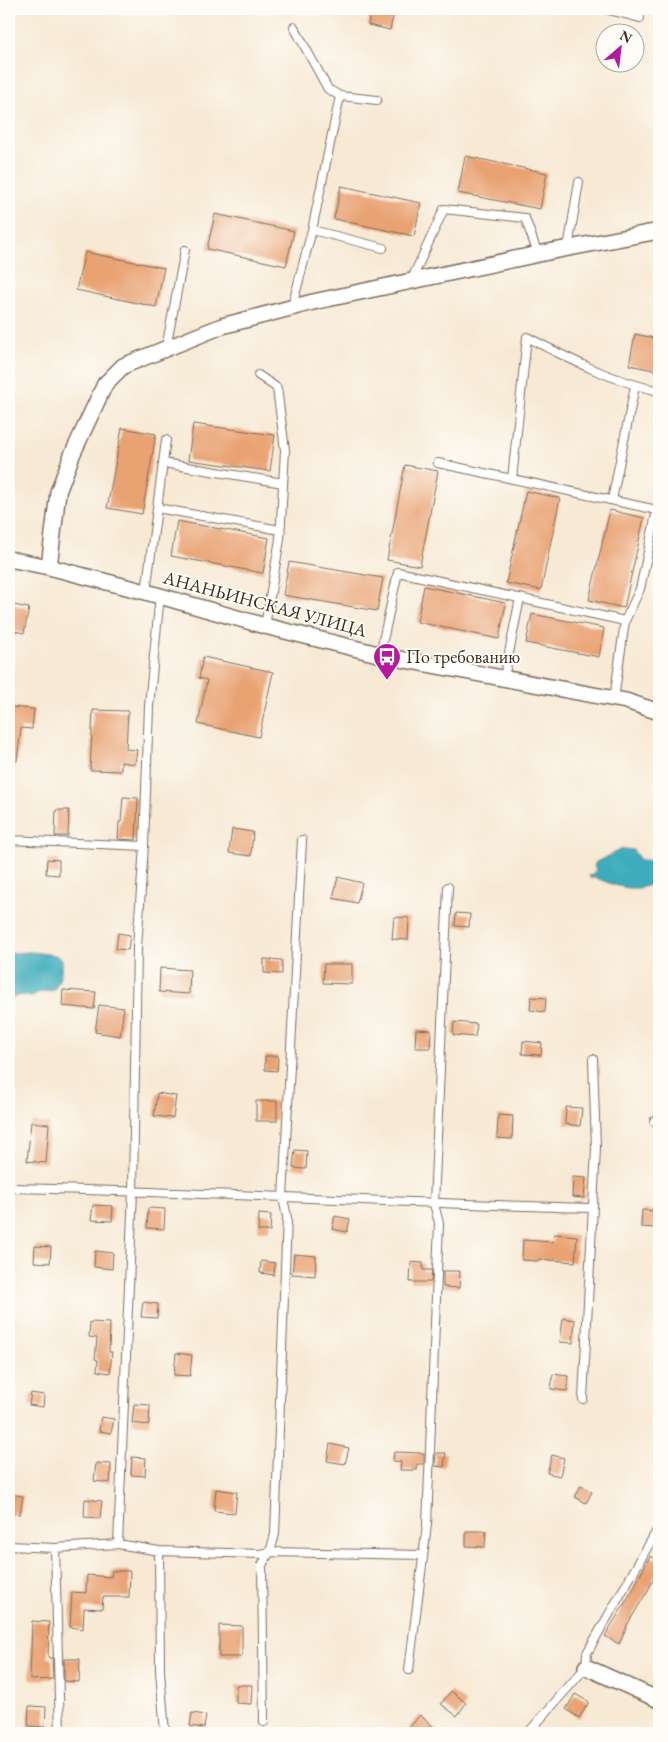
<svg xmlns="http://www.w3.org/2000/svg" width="668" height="1742" font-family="'EB Garamond',serif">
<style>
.water{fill:#3eacbc;stroke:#3c6b6d}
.building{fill:#e9a272}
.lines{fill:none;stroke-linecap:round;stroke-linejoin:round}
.service-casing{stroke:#7d6d5e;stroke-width:10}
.minor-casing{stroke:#7d6d5e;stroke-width:18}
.service{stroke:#fff;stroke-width:8}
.minor{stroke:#fff;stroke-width:15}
.labels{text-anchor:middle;stroke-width:4;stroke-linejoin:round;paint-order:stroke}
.street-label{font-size:18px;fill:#3b2a1e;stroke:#fdfcf7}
.poi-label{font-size:18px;fill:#3b2a1e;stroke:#fdfcf7;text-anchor:start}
</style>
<rect width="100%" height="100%" fill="#fdfcf7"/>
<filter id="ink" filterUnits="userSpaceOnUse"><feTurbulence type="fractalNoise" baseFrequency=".02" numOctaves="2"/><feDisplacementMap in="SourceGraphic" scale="10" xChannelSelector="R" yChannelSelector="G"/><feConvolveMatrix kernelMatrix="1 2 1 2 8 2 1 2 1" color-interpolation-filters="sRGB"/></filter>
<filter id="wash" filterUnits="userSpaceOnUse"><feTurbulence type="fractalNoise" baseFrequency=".0096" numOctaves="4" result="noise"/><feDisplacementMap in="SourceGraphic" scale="20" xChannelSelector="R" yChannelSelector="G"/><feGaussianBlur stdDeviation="1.12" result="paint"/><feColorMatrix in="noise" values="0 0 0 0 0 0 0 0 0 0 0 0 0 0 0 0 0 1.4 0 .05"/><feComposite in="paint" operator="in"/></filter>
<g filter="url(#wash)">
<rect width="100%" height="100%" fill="#f7e9d4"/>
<path class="water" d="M625 849 633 850 640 860 659 861V877C641 897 615 886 594 877L591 879 589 876 593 874 596 869 594 866 596 862C607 859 612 851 625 849Z
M31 952 55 955 62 959C63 969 59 981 54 990L37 993 32 997 23 995 9 998V953Z"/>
<g id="blocks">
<path class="building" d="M371 9H395L390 30 368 25Z
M465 156 547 173 540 209 458 193Z
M341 186 421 203 414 236 334 219Z
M215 214 294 231 286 266 207 249Z
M85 252 164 268 156 307 76 290Z
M635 334 659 339V371L629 365Z
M193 424 275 435 270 471 188 460Z
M122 428 156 434 142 514 107 508Z
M405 465 438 471 420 566 387 560Z
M526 491 560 498 541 590 506 583Z
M610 510 644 518 624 608 589 600Z
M177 521 269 538 263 573 171 556Z
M289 562 383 578 377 611 283 595Z
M424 586 506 603 499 639 417 622Z
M9 604 29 608 24 633 9 630Z
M532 614 604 628 599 657 526 643Z
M203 657 273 672 259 737 198 724 207 680 199 678Z
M9 707 34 709 32 729 21 728 17 761H9Z
M93 710 128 711 126 749 137 750 135 764 121 762V771L90 770Z
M123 797 138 798 136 840 118 839 119 822H121Z
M56 810H69L68 836H55Z
M232 829 253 832 251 856 229 853Z
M47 859 59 860V875L46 874Z
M338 877 362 883 357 903 333 898Z
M456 913 470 914 469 927 455 926Z
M394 917 409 918 408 940 392 939Z
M118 933 130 935 128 950 116 949Z
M264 959 282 960V974L264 973Z
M324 964H352V984L323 983Z
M160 968 190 970 189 994 159 992Z
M63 990 96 992 94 1009 62 1006Z
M531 997 546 998 545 1012 530 1010Z
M99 1005 124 1008 120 1036 95 1032Z
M454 1022 477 1024 475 1037 453 1035Z
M416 1029 431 1030 430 1048H415Z
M523 1041 542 1043 541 1055 522 1054Z
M265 1056H278L277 1071 265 1070Z
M157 1093 176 1096 173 1118 154 1116Z
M256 1101H277V1121H256Z
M566 1107 582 1108 580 1126 565 1124Z
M498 1115 513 1116 512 1139 497 1138Z
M31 1122 49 1124 46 1163 27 1161Z
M295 1150 307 1151 306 1169 293 1168Z
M573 1177 586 1178 584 1198 572 1197Z
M93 1205 113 1206 112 1221 91 1220Z
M148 1208 165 1209 164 1229 147 1228Z
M642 1210 657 1211 656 1228 641 1227Z
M259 1214 271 1215 270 1231H258Z
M335 1216 350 1219 347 1232 332 1229Z
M554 1234 577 1236 575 1262 539 1259V1261L522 1260 523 1240 553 1242Z
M35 1246 51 1247 50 1263 34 1262Z
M95 1251 113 1253 112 1269 94 1267Z
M294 1254 316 1256 315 1276 292 1274Z
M261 1261 275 1263 274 1275 260 1273Z
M411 1262 423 1263V1270H432L431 1282H410Z
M443 1271H460L459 1288 443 1287Z
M143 1302 158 1304 157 1318 141 1317Z
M563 1318 575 1320 573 1343 560 1342Z
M90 1322 110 1323 109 1352H112L110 1373 97 1371 98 1360 95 1359 97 1338 89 1337Z
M176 1353 192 1355 190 1376 174 1375Z
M553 1374 568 1376 567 1391 551 1389Z
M31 1393 44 1395 43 1407 29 1405Z
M134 1404 150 1405 149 1425 132 1423Z
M101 1417 114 1419 111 1433 99 1431Z
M330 1444 349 1448 345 1464 327 1461Z
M394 1452 424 1453V1464H417V1470H400L401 1462 393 1461Z
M436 1453H446L444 1467 435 1466Z
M552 1455 564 1458 560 1476 547 1473Z
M132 1457 146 1458 145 1476 131 1475Z
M96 1463 111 1464 110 1483 94 1481Z
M581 1486 592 1492 586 1503 575 1497Z
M216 1489 237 1492 235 1513 214 1511Z
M9 1494 23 1496 20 1514 9 1513Z
M85 1499 102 1501 100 1518 84 1517Z
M466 1531H486L485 1547 466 1546Z
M650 1556 659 1560V1575L656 1573 646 1595H645L626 1627H627L619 1644 605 1636 632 1591Z
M112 1571H130L129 1597H103L102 1609 84 1608 83 1629 70 1627 72 1592 86 1593 87 1575 111 1577Z
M32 1621 49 1622 48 1658H52L53 1679 30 1680Z
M219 1625 242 1626V1657H219Z
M64 1659H80L79 1682 64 1681Z
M236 1685H252L251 1704 236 1703Z
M451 1691 466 1703 457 1716 441 1704Z
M575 1694 589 1702 579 1718 566 1709Z
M29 1706 46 1707 45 1727 28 1726Z
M192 1713 206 1715 204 1728 190 1726Z
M420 1715 440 1733H415L409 1728Z"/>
</g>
</g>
<g filter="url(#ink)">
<use href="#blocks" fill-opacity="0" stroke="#7d6d5e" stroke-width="1"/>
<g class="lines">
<defs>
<path id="service" d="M605 9 640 18
M294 27 328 89 340 96 312 230
M340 96 377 100
M568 248 579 182
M411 281 444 209 525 218 538 254
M292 307 312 230 383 248
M166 348 185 250
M258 375 277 388 285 450 280 539 265 626
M163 463 283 483
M438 463 657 510
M512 479 527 337C571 360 610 380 659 391
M612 500 635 386
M157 508 280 530
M146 592 166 440
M380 654 398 572 625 621
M504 678 520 598
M614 699 625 621 640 589 657 510H659
M9 840 144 846
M654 1121 659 1123
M9 1188C203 1192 398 1203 592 1208
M583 1399 596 1148 593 1059
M118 1544 133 1191 137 947 144 846 149 706 160 595
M9 1546 55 1548 118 1544 159 1551 261 1554 270 1552 423 1555
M55 1548 60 1733
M159 1551 160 1671 165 1733
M409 1670 427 1525 439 1223 434 1204 448 887
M264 1722 262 1565 270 1552 275 1534 287 1217 283 1198 302 840
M528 1733 586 1667 587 1653 659 1527"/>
<path id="minor" d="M9 559 49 567 146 592 265 626 394 658 626 701 659 712
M49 567 58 492 72 455 105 384 123 366 222 326 313 302 548 252 659 231
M586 1667 659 1700"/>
</defs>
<use href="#service" class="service-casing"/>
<use href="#minor" class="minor-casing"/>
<use href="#service" class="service"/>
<use href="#minor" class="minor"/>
</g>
</g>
<defs>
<symbol id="bus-pin" viewBox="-11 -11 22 30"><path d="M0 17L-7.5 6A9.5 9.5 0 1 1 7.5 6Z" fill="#b5179e" stroke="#fdfcf7"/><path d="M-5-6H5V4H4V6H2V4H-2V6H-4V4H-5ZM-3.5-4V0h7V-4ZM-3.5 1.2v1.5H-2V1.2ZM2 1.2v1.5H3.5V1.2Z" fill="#fff"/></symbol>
</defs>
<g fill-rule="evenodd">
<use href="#bus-pin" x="371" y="641" width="32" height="43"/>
</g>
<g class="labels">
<g class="street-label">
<text transform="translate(265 604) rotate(15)" y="6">АНАНЬИНСКАЯ УЛИЦА</text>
</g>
<g class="poi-label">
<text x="406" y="663">По требованию</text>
</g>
</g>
<rect width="668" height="1742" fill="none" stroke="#fdfcf7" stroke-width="30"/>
<g transform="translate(620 48) rotate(28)"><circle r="24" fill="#fdfcf7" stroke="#afa8a0"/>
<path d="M0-4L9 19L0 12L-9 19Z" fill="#b5179e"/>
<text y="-8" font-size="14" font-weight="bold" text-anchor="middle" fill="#3b2a1e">N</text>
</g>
</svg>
